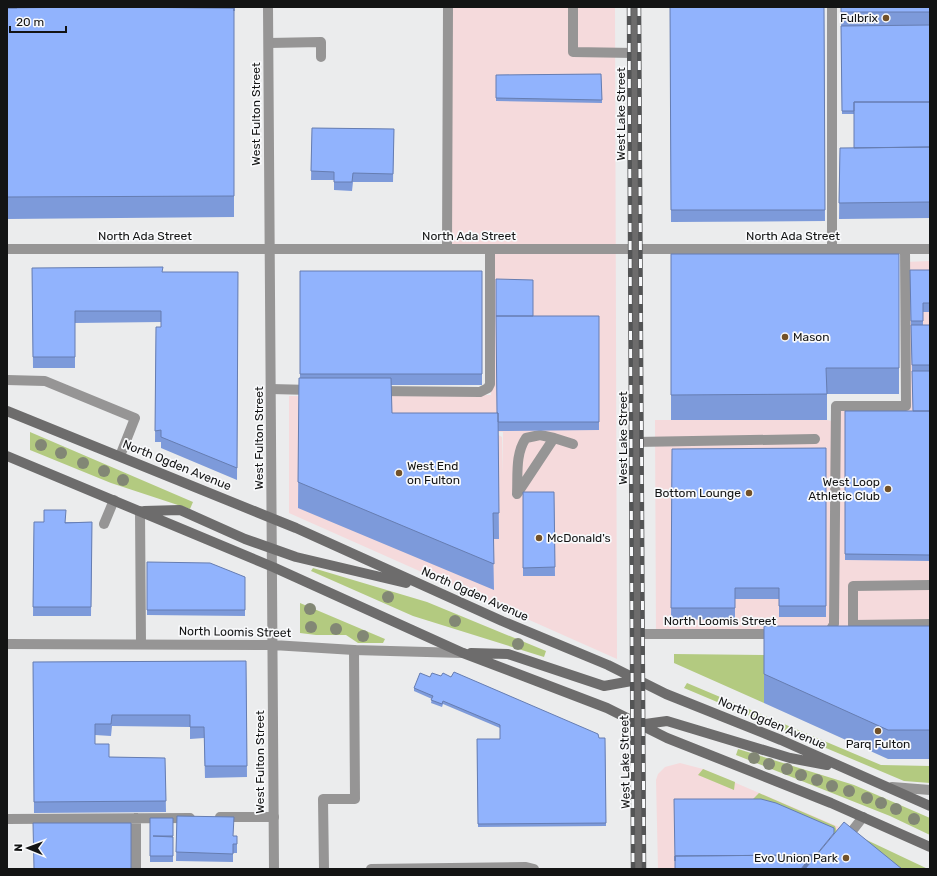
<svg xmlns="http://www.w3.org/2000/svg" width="937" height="876" font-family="Rubik,sans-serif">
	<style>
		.commercial { fill: #f5dadc; fill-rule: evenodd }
		.green { fill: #b3ca80 }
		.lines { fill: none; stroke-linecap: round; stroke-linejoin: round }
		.lane { stroke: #969595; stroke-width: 10 }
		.street { stroke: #969595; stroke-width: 10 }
		.secondary { stroke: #6d6c6c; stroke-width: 10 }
		.rail-casing { stroke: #535455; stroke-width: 4.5 }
		.rail { stroke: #f8f9fb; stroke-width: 3; stroke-dasharray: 9; stroke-linecap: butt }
		.tree { fill: #828775 }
		.wall { fill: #7d9ada }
		.shaded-wall { fill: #667db1 }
		.building { fill: #91b3fd; stroke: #667db1 }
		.poi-dot { fill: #725128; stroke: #f8f9fb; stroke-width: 1.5 }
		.labels { text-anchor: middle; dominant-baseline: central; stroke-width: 3.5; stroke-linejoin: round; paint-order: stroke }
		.poi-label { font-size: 12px; fill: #131414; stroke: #f8f9fb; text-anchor: end }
		.street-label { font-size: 12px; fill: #131414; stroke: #f8f9fb }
	</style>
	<rect width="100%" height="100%" fill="#ebeced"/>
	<path class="commercial" d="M448,7H615L617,659L289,513V396L491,395L490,249H447ZM493,432H503V475L502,437Z
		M930,261V633L656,635L655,420H827L836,422V406H906L905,262Z
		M680,763L703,769L851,832L821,869H658L656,780L658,774L665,767Z"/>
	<path class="green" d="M30,432L193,502L190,509L111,483L30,450Z
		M313,568L427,602L546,651L544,657L413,616L311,571Z
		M300,603L385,639L383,643H358L346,635H316L300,633Z
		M674,654L764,655V703L674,663Z
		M687,683L881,765L930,766V783L904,781L684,688Z
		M738,749L854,785L930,818V835L890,816L736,755Z
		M703,769L735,782L734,790L698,775Z
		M759,793L835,826L838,835L753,799Z
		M854,834L928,869H885Z"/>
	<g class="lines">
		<path class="lane" d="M573,7V52L634,53
			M832,7V250
			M269,43L321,42V57
			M447,249L448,7
			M7,380L45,381L135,418L120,456
			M271,389L311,390
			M377,391L480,392L488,388L490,384V249
			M636,442L815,439
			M517,494C518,475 515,454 526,438L540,435L554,438
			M517,494L554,438L573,444
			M140,511L141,644
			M104,524L114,500
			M930,585L853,586V625L930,624
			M828,634L834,624L836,406H906L905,249
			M220,817H274
			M136,818V869
			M7,819L190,818
			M845,840L863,817
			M324,869L323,799H355L354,650
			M371,869L526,867L534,869"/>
		<path class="street" d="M268,7L274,869
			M7,249H930
			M636,634H778
			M7,644L273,645L354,650L463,653
			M892,787L930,790"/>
		<path class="secondary" d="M634,7V249L639,869
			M7,411L296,528L502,621L608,665L666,694L781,740L930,806
			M7,456L273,567L463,653L607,708L667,738L831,803L930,847
			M144,511L180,510L245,539L296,557L406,583
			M471,653L508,654L604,686L637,680
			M638,725L667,721L790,758L827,765"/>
		<defs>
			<path id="rail" d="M629,7L633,869
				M639,7L644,869"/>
		</defs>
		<use href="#rail" class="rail-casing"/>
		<use href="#rail" class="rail"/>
	</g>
	<g class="tree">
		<circle cx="41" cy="445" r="6"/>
		<circle cx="61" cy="453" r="6"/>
		<circle cx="83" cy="463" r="6"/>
		<circle cx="104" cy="471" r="6"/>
		<circle cx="123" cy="480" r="6"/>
		<circle cx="388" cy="597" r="6"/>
		<circle cx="310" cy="609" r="6"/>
		<circle cx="455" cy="621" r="6"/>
		<circle cx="311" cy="627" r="6"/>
		<circle cx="336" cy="629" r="6"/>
		<circle cx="363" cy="636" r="6"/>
		<circle cx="518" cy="644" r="6"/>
		<circle cx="754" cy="758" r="6"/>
		<circle cx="769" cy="764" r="6"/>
		<circle cx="787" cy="769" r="6"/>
		<circle cx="801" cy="775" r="6"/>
		<circle cx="817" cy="780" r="6"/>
		<circle cx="832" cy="786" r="6"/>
		<circle cx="849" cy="791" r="6"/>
		<circle cx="867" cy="798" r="6"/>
		<circle cx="881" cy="803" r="6"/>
		<circle cx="896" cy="809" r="6"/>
		<circle cx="914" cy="819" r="6"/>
	</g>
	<path class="wall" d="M7,7L17,8L234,7V217L7,219Z
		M670,7H824L825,221L671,222Z
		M841,7H930V218L839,219L840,148H854V114H842Z
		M601,74L602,103L496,101V75Z
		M312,128L394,129L393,182H353L352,191L334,190V180H311Z
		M671,254H899V394H827V420H671Z
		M32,268L163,272H238L237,480L161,448V442H155L156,327H161V322L75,323V368H33Z
		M910,270H930V312H923V325H930V561L845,560V411H913L911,330Z
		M300,271H482V385H391L392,413H497L533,316H599V430L498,431L499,539H493L494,590L298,508L299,378H300Z
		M826,448V617H779V599H735V619L671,620L672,449Z
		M523,492H554L555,576H523Z
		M34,522H92L91,616H33Z
		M147,562L245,577V616L147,615Z
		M764,626H930V759H888L764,703Z
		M246,661L247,777L205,778L204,738L190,739V727L112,726L111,736L95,735V744L109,757L165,758L166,812L34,813L33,662Z
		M430,677L599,738H605L606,826L478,827L477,739H500V728L443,704L442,707L431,703L432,699L414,691V688Z
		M177,816L233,836H237V853H233V862L176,861Z
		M150,818H173V862H150Z"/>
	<path class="shaded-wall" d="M812,855L814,869H801Z"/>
	<path class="building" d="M7,7H17V8H7Z
		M83,7L234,8V196L7,197V8Z
		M112,7H234V11V8Z
		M670,7H824L825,210H671Z
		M841,7H930V12H841Z
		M930,25V102H854V111H842L841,26Z
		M601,74L602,100L496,98V75Z
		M854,102H930V147L854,148Z
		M312,128L394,129L393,174L353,173L352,182H334V172L311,171Z
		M930,147V202L839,203L840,148Z
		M671,254H899V368H826L827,394L671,395Z
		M163,267L162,272H238L237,468L161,437V430L155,431L156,327H161V311H75V357H33L32,268Z
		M910,270H930V303H923V321H911Z
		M300,271H482V374H300Z
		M496,279L533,280V316H496Z
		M496,316H599V422H498V413H497Z
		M911,325H930V365H912Z
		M912,371H930V411H913Z
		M299,378H391L392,413H498L499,513H493L494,564L298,482Z
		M845,411H930V555L845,554Z
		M826,448V606H779V588H735V608H671L672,449Z
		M523,492H554L555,567L523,568Z
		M44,510H66L65,523L92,522L91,607H33L34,522H44Z
		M147,562L210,563L245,577V610H147Z
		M764,626H930V730H888L764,674Z
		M246,661L247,766H205L204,727H190V715H112L111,724H95V744H109V757L165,758L166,801L34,802L33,662Z
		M454,672L598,734L599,738H605L606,823L478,824L477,739H500V725L443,701L442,704L431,700L433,696L414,688L420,673L430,677L432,673L441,676L443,673L451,677Z
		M674,799H761L776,803L834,828V833L812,860V855L675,856V861Z
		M177,816L234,817L233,836H237V844H233V854L176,852Z
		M150,818H173V836H153L173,837V856H150Z
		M844,822L902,869H805Z
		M33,823H131V869H34Z
		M812,855L801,869H675V856Z"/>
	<g class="poi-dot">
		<circle cx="886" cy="18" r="4"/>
		<circle cx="785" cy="337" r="4"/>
		<circle cx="399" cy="473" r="4"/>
		<circle cx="888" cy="489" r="4"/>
		<circle cx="749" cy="493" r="4"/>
		<circle cx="539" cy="538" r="4"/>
		<circle cx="878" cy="731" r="4"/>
		<circle cx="846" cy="858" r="4"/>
	</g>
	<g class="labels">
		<g class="poi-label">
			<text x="878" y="18">Fulbrix</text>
			<text x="793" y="337" text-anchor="start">Mason</text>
			<text x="407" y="466" text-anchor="start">West End<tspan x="407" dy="14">on Fulton</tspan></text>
			<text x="880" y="482">West Loop<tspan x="880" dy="14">Athletic Club</tspan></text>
			<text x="741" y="493">Bottom Lounge</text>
			<text x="547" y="538" text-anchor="start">McDonald's</text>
			<text x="878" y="744" text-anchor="middle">Parq Fulton</text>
			<text x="838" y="858">Evo Union Park</text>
		</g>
		<g class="street-label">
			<text transform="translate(256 114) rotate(-90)">West Fulton Street</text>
			<text transform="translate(621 114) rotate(-90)">West Lake Street</text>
			<text x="145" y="236">North Ada Street</text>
			<text x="469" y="236">North Ada Street</text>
			<text x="793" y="236">North Ada Street</text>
			<text transform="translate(259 438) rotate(-90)">West Fulton Street</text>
			<text transform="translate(623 438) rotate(-90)">West Lake Street</text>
			<text transform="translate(177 465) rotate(22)">North Ogden Avenue</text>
			<text transform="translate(475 594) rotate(24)">North Ogden Avenue</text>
			<text x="720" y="621">North Loomis Street</text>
			<text transform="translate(235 632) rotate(1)">North Loomis Street</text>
			<text transform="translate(772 723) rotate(23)">North Ogden Avenue</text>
			<text transform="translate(260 762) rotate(-90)">West Fulton Street</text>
			<text transform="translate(625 762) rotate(-91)">West Lake Street</text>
		</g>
	</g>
	<rect width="937" height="876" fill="none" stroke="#131414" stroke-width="16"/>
	<g transform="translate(28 848) rotate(271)" stroke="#f8f9fb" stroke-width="3" paint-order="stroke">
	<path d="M0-3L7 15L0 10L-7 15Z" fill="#131414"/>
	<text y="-6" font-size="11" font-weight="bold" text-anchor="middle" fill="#131414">N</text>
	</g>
	<path d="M10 26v6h56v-6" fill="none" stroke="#131414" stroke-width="2"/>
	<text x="16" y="26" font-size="12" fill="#131414" stroke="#f8f9fb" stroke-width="3" paint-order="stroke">20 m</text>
</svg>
